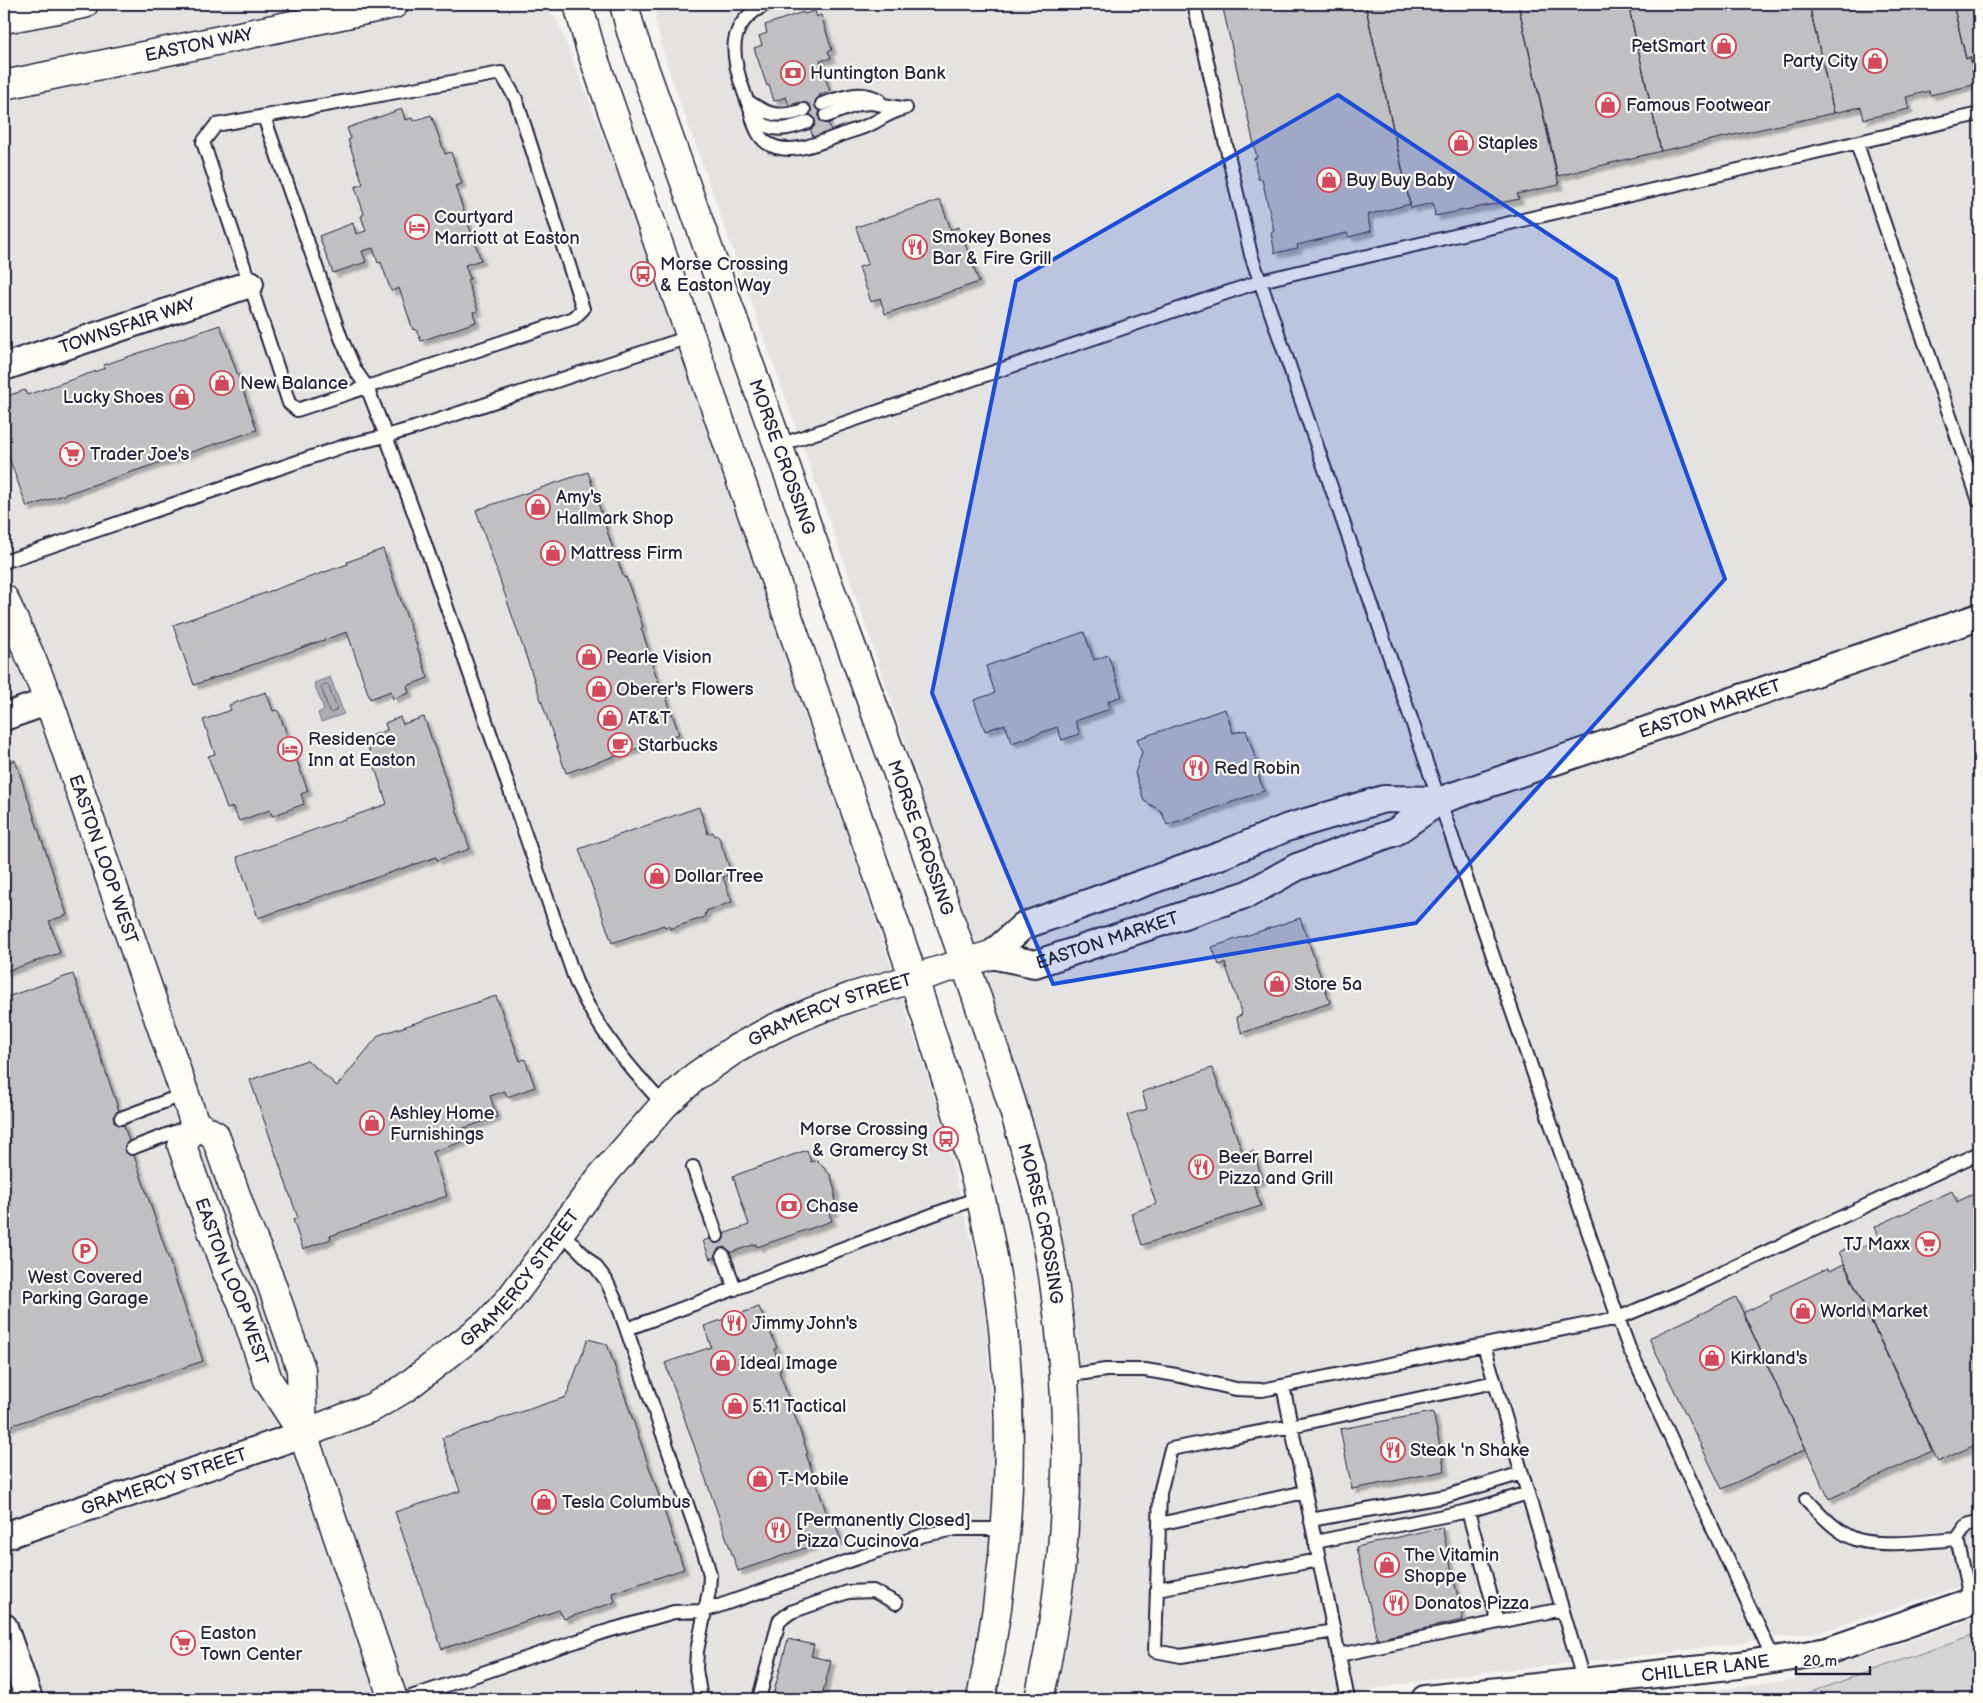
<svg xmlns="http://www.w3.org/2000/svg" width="1983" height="1703" font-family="'Balsamiq Sans',sans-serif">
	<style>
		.built { fill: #e4e3e2 }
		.green { fill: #d5d4d5; stroke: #7c7b88 }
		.water { fill: #acacb2; stroke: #757582 }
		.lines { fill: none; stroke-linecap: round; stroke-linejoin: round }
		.shore { stroke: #59596b; stroke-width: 1 }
		.building { fill: #c0bfc2; stroke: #22223b; filter: url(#shadow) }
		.lane-casing { stroke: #22223b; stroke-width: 16 }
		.street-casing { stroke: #22223b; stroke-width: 30 }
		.secondary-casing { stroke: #22223b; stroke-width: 31 }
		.lane { stroke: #fdfcf7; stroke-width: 12 }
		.street { stroke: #fdfcf7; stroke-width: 26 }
		.secondary { stroke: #fdfcf7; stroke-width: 28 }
		.marked { fill: #1d4ed8; fill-opacity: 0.2; stroke: #1d4ed8; stroke-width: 4; stroke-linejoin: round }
		.labels { text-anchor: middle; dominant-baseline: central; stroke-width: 4.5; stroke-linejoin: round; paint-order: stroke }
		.street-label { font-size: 18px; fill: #22223b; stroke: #fdfcf7 }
		.poi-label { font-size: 18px; fill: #22223b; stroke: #fdfcf7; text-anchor: start }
	</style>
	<defs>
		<filter id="shadow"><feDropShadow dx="4.5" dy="4.5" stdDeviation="1" flood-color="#0004"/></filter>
	</defs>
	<rect width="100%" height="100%" fill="#f4f3ef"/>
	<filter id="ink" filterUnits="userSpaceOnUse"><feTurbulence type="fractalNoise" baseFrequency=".02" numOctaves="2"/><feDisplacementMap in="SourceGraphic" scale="10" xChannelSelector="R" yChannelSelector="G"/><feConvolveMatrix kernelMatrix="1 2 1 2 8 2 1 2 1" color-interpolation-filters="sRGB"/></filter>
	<g filter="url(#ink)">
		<path class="built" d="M4,4H543L557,20L675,318L941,1117L984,1293L995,1467L989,1570L969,1699H4Z
			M657,4H1979V1581L1823,1631L1650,1655L1457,1675L1378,1688L1332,1699H1055L1068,1640L1077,1538L1083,1433L1078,1339L1071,1290L1048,1178L1006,1041L849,576L667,65L655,19Z
			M1979,1617V1633L1805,1694L1777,1699H1647L1791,1680Z"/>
		<path class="green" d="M1979,1633V1699H1777L1805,1694Z"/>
		<path class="water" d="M330,677L344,714L321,722L318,713L324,710L314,683Z"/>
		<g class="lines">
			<path class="shore" d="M326,684L328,685L337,709L332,713L329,711L321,687Z"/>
		</g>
		<path class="building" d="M1222,4H1365L1410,204L1367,215L1371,231L1349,237L1347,233L1297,245L1298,248L1275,253L1271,233L1274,231L1262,179H1258L1254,158H1257Z
			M1365,4H1389L1391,6L1401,4H1518L1559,185L1517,194L1519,199L1435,216L1433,203L1411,208Z
			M1518,4H1628L1661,151L1558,176Z
			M1628,4H1809L1834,113L1661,151Z
			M1809,4H1953L1966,59L1970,57L1977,84L1930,95L1929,91L1906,97L1909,109L1864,119L1861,107L1834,113Z
			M1953,4H1979V88H1977L1970,57L1966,59Z
			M815,11L817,17L821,15L832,50L828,51L831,58L820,61L830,92L819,95L831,131L813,137L801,102L789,105L786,97L774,101L769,85L767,86L754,48L762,45L759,36L767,33L765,25L803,12L804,14Z
			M402,109L405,120L412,118L413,121L431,115L445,154L451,152L462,184L455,186L481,260L465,265L470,279L467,280L478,311L473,312L476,322L421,341L416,329L413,330L399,288L391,291L381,262L378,263L373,248L362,251L366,262L333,273L319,236L353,223L356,234L366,231L361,216L364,214L355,187L363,184L348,140L351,139L347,128Z
			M940,200L951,230L959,227L979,282L885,314L880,298L871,302L859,267L868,264L856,227Z
			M220,325L257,430L27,507L4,444V397L25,390L27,395L105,368L104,365Z
			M588,472L612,546L624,578L626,577L643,627L641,628L652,660L651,661L661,689L663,688L679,734L566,773L476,510Z
			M383,549L428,678L407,686L409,693L393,699L391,691L370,699L347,632L194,685L173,625L348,564L347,562Z
			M1084,632L1094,660L1108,655L1122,696L1108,701L1110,709L1075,721L1080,734L1062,740L1057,727L1012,743L1005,724L985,731L974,700L995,693L986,666Z
			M266,692L273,711L278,710L308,791L301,794L304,804L272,816L270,810L239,821L233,807L227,809L208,756L215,754L203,720L231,710L229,705Z
			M1225,709L1233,733L1246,730L1257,763L1254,764L1264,791L1167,825L1161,811L1144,801L1135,773L1142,753L1137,739Z
			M400,717L403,724L424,717L470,849L437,860L436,857L258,918L237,857L387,804L365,738L387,730L385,723Z
			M15,760L67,915L49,921L60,953L4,972V764Z
			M699,807L708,834L713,832L715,836L718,835L730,869L726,870L728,875L723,877L732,902L706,911L707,913L704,914L705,917L670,929L669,926L665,927L664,925L612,943L579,849Z
			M1300,918L1330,1003L1242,1033L1236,1017L1242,1015L1225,963L1219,965L1212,947Z
			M73,974L203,1361L4,1428V998Z
			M496,996L520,1061L525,1059L535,1087L507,1097L505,1091L490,1096L497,1117L461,1129L465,1141L432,1152L447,1196L330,1236L331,1239L303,1249L293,1220L298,1218L250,1080L307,1060L337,1086L379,1035Z
			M1212,1068L1243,1154L1253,1151L1263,1180L1253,1183L1261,1206L1142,1245L1131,1213L1156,1204L1127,1115L1147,1109L1142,1092Z
			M807,1150L811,1162L817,1160L831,1176L835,1192L834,1211L829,1213L832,1221L757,1247L756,1244L710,1259L703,1241L749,1225L733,1176Z
			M1952,1191L1957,1202L1979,1191V1443L1938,1462L1839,1252L1851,1246L1854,1251L1879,1239L1874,1227Z
			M1844,1264L1932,1451L1829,1499L1743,1313L1772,1299L1770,1295L1828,1268L1829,1271Z
			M1736,1297L1806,1449L1722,1489L1649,1338Z
			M759,1307L777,1348L774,1349L781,1370L779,1371L808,1454H806L830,1523L834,1521L841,1540L822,1546L820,1543L738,1571L665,1363L711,1347L704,1326Z
			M588,1339L607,1344L684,1569L612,1593L615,1602L564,1619L559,1610L442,1649L395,1512L460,1491L442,1438L566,1397Z
			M1433,1412L1445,1471L1352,1489L1340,1429Z
			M1442,1527L1463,1620L1377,1639L1356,1547Z
			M788,1639L814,1645L811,1656L831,1661L821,1699H772Z"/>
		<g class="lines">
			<defs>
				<path id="lane" d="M767,4C725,23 731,56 744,92C748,104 753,120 767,126C780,132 794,127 808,122
					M1194,4L1251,255L1618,1318L1629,1348L1774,1660
					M749,102C770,116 780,118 804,110
					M822,104C842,98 859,89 879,100
					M751,113C754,124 757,136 767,143C790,158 823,141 846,133C855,130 866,127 875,122C885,116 894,111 906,108
					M826,116L859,104L871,103L901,108
					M264,117L341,338L355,370L367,387L574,318L583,309L516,99L501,73L216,125L203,142L289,403L297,410L367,387L386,436L414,428L692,336
					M1857,144L1979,501
					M777,446L1261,281L1286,275L1979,114
					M4,562L344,446L386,436L423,538L576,982C600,1033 627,1065 664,1105
					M121,1118L185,1094
					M132,1148L190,1126
					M693,1167L717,1236
					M560,1231L596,1267L606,1280L619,1308L705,1556L710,1575L709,1591L697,1651L696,1669L701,1699
					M723,1255L735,1289
					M627,1329L980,1197
					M1484,1346L1584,1682
					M1064,1376L1106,1370H1145L1176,1375L1236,1389L1262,1390L1618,1318L1685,1290L1979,1153
					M1283,1386L1348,1699
					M1806,1499C1820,1513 1834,1530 1853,1538C1873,1548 1933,1541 1957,1539
					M1468,1511L1498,1622
					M1310,1520L1447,1496L1522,1473
					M1159,1524L1305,1492
					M1315,1542L1468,1511L1528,1493
					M1157,1589L1319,1560
					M1971,1602L1957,1539L1967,1525L1979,1521
					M1334,1631L1181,1656L1155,1651L1160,1493L1171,1449L1291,1426L1495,1382
					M1339,1655L1562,1609
					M405,1699L604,1632L674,1612L704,1611L924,1535L956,1529H1006
					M759,1699L779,1621L791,1612L848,1592L873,1591L896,1603"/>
				<g id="street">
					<path id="s1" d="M4,367L250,284"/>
					<path d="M4,717L49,701"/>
					<path id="s2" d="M991,955L1035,964L1248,894L1297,867L1395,832L1441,800L1979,617"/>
					<path d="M991,955L1023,926L1222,855L1286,828L1384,799L1441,800"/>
					<path id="s3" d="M4,1536L303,1434"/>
					<path d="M4,1627L29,1699"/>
					<path id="s4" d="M1425,1699L1739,1665L1793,1657L1827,1651L1979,1599"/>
				</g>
				<g id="secondary">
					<path d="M578,4L590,47L914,979C940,1061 969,1142 987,1226C1020,1384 1014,1542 981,1699"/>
					<path id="s5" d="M624,4L631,31C702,229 770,427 843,624C889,748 934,871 976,995C1008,1089 1040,1183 1054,1282C1074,1421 1070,1562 1039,1699"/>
					<path d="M4,19L84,4"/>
					<path id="s6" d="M4,85L394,4"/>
					<path id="s7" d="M4,599L28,651L49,701L195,1124L215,1135L245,1221L270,1280L301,1369L303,1434"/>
					<path id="s8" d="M195,1124L182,1146L226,1270L241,1300L268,1380L303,1434L393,1699"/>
					<path id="s9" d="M303,1434L373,1407L405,1388L488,1323L510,1299L601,1177L664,1105L696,1076L734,1050L773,1029L814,1011L851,997L991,955"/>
				</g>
			</defs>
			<use href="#lane" class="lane-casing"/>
			<use href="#street" class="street-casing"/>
			<use href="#secondary" class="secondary-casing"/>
			<use href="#lane" class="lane"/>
			<use href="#street" class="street"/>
			<use href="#secondary" class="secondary"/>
		</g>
	</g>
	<path class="marked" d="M1338,95L1616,279L1725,579L1416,923L1053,984L932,693L1016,281Z"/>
	<defs>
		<symbol id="shop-ring" viewBox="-11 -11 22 22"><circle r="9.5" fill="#fdfcf7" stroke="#d1495b" stroke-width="1.5"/><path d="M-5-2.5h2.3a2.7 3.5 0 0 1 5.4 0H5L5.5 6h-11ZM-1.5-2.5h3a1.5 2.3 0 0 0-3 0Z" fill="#d1495b"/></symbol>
		<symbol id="bank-ring" viewBox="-11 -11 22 22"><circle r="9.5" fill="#fdfcf7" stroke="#d1495b" stroke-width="1.5"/><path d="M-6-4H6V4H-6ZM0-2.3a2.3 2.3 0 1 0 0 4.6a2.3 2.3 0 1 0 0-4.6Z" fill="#d1495b"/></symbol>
		<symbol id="hotel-ring" viewBox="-11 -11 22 22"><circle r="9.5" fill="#fdfcf7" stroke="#d1495b" stroke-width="1.5"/><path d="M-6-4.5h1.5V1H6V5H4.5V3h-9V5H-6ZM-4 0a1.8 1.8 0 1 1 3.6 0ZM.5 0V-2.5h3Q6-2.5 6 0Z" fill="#d1495b"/></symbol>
		<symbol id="restaurant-ring" viewBox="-11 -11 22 22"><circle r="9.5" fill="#fdfcf7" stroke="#d1495b" stroke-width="1.5"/><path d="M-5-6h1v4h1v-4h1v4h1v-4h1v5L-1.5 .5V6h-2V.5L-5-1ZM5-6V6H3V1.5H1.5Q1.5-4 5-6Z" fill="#d1495b"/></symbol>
		<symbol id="bus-ring" viewBox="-11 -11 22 22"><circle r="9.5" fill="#fdfcf7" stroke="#d1495b" stroke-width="1.5"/><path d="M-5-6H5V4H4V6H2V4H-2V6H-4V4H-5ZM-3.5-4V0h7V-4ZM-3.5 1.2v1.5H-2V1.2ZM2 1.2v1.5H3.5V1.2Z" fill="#d1495b"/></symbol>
		<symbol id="supermarket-ring" viewBox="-11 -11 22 22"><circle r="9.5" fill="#fdfcf7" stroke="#d1495b" stroke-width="1.5"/><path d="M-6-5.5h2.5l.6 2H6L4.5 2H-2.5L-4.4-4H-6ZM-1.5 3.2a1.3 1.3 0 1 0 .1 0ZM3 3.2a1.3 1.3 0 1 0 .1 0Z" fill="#d1495b"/></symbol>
		<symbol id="cafe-ring" viewBox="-11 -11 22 22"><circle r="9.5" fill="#fdfcf7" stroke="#d1495b" stroke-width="1.5"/><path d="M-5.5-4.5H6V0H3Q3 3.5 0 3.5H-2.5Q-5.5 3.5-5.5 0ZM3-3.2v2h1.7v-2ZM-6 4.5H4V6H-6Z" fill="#d1495b"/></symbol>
		<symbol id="parking-ring" viewBox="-11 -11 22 22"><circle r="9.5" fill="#fdfcf7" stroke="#d1495b" stroke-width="1.5"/><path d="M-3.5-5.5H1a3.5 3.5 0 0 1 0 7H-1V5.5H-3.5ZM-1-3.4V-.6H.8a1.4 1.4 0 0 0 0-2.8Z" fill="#d1495b"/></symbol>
	</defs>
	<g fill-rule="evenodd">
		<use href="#shop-ring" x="1710" y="32" width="28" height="28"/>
		<use href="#shop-ring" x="1861" y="47" width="28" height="28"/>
		<use href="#bank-ring" x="779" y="59" width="28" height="28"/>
		<use href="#shop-ring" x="1594" y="91" width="28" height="28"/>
		<use href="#shop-ring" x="1447" y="129" width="28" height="28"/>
		<use href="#shop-ring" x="1315" y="166" width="28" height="28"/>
		<use href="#hotel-ring" x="403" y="213" width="28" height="28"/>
		<use href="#restaurant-ring" x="901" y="233" width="28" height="28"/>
		<use href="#bus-ring" x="629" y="260" width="28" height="28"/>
		<use href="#shop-ring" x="208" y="369" width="28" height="28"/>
		<use href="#shop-ring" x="168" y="383" width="28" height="28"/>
		<use href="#supermarket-ring" x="58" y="440" width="28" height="28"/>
		<use href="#shop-ring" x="524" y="493" width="28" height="28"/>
		<use href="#shop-ring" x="539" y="539" width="28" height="28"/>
		<use href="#shop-ring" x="575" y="643" width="28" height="28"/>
		<use href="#shop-ring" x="585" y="675" width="28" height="28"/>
		<use href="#shop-ring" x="596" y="704" width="28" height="28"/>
		<use href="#cafe-ring" x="606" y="731" width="28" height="28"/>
		<use href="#hotel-ring" x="276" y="735" width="28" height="28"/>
		<use href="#restaurant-ring" x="1182" y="754" width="28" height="28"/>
		<use href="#shop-ring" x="643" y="862" width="28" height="28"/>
		<use href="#shop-ring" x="1263" y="970" width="28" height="28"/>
		<use href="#shop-ring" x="358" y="1109" width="28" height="28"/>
		<use href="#bus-ring" x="932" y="1125" width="28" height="28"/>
		<use href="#restaurant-ring" x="1187" y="1153" width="28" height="28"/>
		<use href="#bank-ring" x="775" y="1192" width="28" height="28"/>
		<use href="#supermarket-ring" x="1914" y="1230" width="28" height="28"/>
		<use href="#parking-ring" x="71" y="1237" width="28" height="28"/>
		<use href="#shop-ring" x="1789" y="1297" width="28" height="28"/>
		<use href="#restaurant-ring" x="720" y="1309" width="28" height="28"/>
		<use href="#shop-ring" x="1698" y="1344" width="28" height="28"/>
		<use href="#shop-ring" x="709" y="1349" width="28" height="28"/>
		<use href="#shop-ring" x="721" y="1392" width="28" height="28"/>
		<use href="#restaurant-ring" x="1379" y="1436" width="28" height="28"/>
		<use href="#shop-ring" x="746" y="1465" width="28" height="28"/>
		<use href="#shop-ring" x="530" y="1488" width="28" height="28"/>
		<use href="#restaurant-ring" x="764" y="1516" width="28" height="28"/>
		<use href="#shop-ring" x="1373" y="1551" width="28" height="28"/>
		<use href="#restaurant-ring" x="1382" y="1589" width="28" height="28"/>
		<use href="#supermarket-ring" x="169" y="1629" width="28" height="28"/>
	</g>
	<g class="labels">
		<g class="street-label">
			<text stroke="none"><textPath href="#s6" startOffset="199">EASTON WAY</textPath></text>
			<text stroke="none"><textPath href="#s1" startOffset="130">TOWNSFAIR WAY</textPath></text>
			<text stroke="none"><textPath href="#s5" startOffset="480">MORSE CROSSING</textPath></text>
			<text stroke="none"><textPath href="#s2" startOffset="769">EASTON MARKET</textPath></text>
			<text stroke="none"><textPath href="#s5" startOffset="885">MORSE CROSSING</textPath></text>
			<text stroke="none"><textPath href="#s7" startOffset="279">EASTON LOOP WEST</textPath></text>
			<text stroke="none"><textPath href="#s2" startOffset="121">EASTON MARKET</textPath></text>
			<text stroke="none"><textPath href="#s9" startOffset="692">GRAMERCY STREET</textPath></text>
			<text stroke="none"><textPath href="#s5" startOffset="1290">MORSE CROSSING</textPath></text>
			<text stroke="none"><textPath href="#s9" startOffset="272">GRAMERCY STREET</textPath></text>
			<text stroke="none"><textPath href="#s8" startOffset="170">EASTON LOOP WEST</textPath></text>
			<text stroke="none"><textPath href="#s3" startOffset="169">GRAMERCY STREET</textPath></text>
			<text stroke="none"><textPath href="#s4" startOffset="282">CHILLER LANE</textPath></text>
		</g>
		<g class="poi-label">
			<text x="1706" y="46" text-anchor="end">PetSmart</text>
			<text x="1858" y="61" text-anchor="end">Party City</text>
			<text x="810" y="73">Huntington Bank</text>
			<text x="1626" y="105">Famous Footwear</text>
			<text x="1478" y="143">Staples</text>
			<text x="1346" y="180">Buy Buy Baby</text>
			<text x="434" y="217">Courtyard<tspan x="434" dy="21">Marriott at Easton</tspan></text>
			<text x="932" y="237">Smokey Bones<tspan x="932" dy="21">Bar &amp; Fire Grill</tspan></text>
			<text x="660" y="264">Morse Crossing<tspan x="660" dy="21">&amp; Easton Way</tspan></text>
			<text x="240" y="383">New Balance</text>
			<text x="164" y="397" text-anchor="end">Lucky Shoes</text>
			<text x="90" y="454">Trader Joe's</text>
			<text x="556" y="497">Amy's<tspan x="556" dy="21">Hallmark Shop</tspan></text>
			<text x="570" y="553">Mattress Firm</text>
			<text x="606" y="657">Pearle Vision</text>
			<text x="616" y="689">Oberer's Flowers</text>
			<text x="628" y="718">AT&amp;T</text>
			<text x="308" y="739">Residence<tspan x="308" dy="21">Inn at Easton</tspan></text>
			<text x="638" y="745">Starbucks</text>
			<text x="1214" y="768">Red Robin</text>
			<text x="674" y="876">Dollar Tree</text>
			<text x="1294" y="984">Store 5a</text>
			<text x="390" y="1113">Ashley Home<tspan x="390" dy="21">Furnishings</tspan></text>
			<text x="928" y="1129" text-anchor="end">Morse Crossing<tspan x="928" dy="21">&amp; Gramercy St</tspan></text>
			<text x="1218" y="1157">Beer Barrel<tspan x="1218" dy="21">Pizza and Grill</tspan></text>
			<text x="806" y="1206">Chase</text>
			<text x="1910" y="1244" text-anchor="end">TJ Maxx</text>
			<text x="85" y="1277" text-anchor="middle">West Covered<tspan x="85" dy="21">Parking Garage</tspan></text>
			<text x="1820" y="1311">World Market</text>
			<text x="752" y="1323">Jimmy John's</text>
			<text x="1730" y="1358">Kirkland's</text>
			<text x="740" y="1363">Ideal Image</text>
			<text x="752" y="1406">5.11 Tactical</text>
			<text x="1410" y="1450">Steak 'n Shake</text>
			<text x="778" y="1479">T-Mobile</text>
			<text x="562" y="1502">Tesla Columbus</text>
			<text x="796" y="1520">[Permanently Closed]<tspan x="796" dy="21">Pizza Cucinova</tspan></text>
			<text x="1404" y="1555">The Vitamin<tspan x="1404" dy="21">Shoppe</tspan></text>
			<text x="1414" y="1603">Donatos Pizza</text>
			<text x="200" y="1633">Easton<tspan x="200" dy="21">Town Center</tspan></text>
		</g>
	</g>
	<rect width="1983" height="1703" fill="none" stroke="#fdfcf7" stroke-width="20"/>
	<rect x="10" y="10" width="1963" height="1683" fill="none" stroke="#22223b" stroke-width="2" filter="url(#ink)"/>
	<path d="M1796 1666v8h74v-8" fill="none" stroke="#22223b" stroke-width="2.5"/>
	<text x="1803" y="1666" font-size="15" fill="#22223b" stroke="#fdfcf7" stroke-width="4" paint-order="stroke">20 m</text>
</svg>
